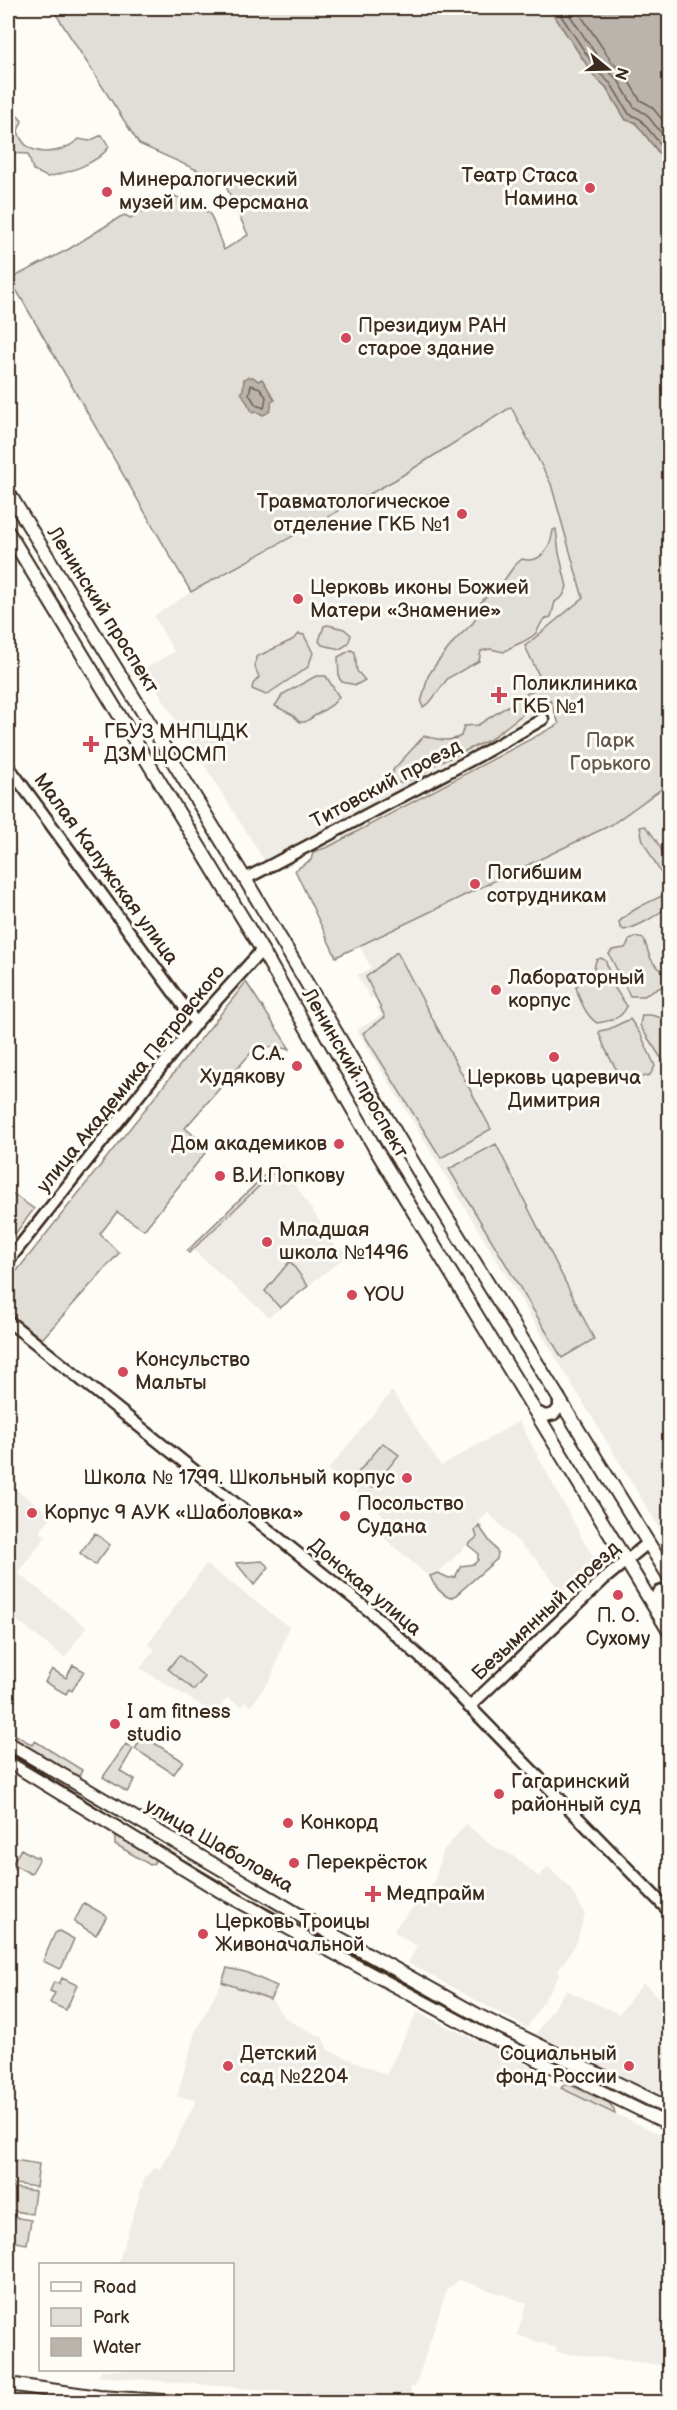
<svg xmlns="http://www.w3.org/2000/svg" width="677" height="2410" font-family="'Balsamiq Sans',sans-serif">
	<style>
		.built { fill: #efece7 }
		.green { fill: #e1ded7; stroke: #8e847a; stroke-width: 1.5 }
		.water { fill: #bbb4ad; stroke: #887d74; stroke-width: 1.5 }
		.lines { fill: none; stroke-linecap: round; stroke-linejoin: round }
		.shore { stroke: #6e6157; stroke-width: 1.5 }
		.minor-casing { stroke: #3b2a1e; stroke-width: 15 }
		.major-casing { stroke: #3b2a1e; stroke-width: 16 }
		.minor { stroke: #fdfcf7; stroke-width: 10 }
		.major { stroke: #fdfcf7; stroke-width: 12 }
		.tram { stroke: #3b2a1e; stroke-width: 1.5 }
		.poi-dot { fill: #d1495b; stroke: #fdfcf7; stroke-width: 2 }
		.labels { text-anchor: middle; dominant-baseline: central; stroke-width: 6; stroke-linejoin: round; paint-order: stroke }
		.poi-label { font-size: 20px; fill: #3b2a1e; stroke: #fdfcf7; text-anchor: start }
		.street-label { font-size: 20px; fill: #3b2a1e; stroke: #fdfcf7 }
		.park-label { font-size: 20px; fill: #64574c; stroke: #fdfcf7 }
	</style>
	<rect width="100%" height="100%" fill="#fdfcf7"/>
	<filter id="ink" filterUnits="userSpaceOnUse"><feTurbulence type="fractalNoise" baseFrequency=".0167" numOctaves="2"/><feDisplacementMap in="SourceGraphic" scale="12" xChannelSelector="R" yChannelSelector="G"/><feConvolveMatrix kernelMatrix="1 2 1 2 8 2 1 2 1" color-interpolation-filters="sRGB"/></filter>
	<g filter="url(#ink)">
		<path class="built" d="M512,407L551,485L583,598L525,646L553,705L327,829L264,860L144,669L174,652L154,616L191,592L395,480Z
			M668,784L670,788L669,1544L357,1030L381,1015L376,1007L378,1003L375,998H370L357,975L371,968L360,946L611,826Z
			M282,1164L336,1247L351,1252L269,1317L193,1250Z
			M392,1391L441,1466L519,1421L582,1538L601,1569L580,1589L574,1583L562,1593L535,1558L488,1513L479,1521L484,1528L432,1579L379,1534L389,1522L378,1510L328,1470Z
			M8,1483L52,1516L40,1531L46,1536L18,1573L86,1627L65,1658L8,1614Z
			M206,1564L289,1627L271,1678L251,1706L245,1702L242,1706L227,1698L215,1714L140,1668L155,1649L148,1644Z
			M466,1824L492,1846L512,1855L539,1877L548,1867L569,1887L585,1913L577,1942L558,1971L560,1974L527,2028L408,1963L417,1946L395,1933V1928L434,1883L443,1851Z
			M222,1982L272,2000L283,2016L291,2022L322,2037L328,2050L386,2075L417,2012L533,2068V2076L655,2132L669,2136V2366L556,2352L557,2348L517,2335L527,2303L459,2280L447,2289L415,2387H411L410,2402L98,2376L101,2372V2370H232V2264H118L145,2177L155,2167L161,2169L197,2100L177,2097L195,2032Z
			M643,1983L669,2007V2100L536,2034L566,1990L619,2014Z"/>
		<path class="green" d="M52,8H549L595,77L606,87L626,120L635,122L669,166V788L667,785L611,825L336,957L295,870L311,860L313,852L328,847L559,724L550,700L527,711L489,740L434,765L418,777L399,783L393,780V770L424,736C437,739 449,743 461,736L464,726L478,725L536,688L541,680L525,646L583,598L551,484L511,407L395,480L191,592L10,279L69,249L120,217L125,215L130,218L173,195L210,213L224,250L248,235L224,182L139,144Z
			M16,114L22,121L18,131C26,160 61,155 79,139L89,141L102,135L109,147C97,164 67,173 47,177L33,170L28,154L8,153V118Z
			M556,529L559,553L567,587L563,596L555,602L551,617C539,619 541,628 535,634C526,643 513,644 504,652L490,649L481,651L479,661L448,678L431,701L423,707L421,703L428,676L436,664L456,639L473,623L479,611L481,602L500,582L502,583L515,565L522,559C542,564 551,547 553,530Z
			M328,625L344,629L351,635L348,644L340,649L322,645L319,641L324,626Z
			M299,634L304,635L313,653L308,667L266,695L252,689L253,684L259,677L255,667L256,657L292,640Z
			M351,650L355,652L357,671L365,680L356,685L342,682L339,678L338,657Z
			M316,676H326L339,697L332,705L305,722H299L293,715L275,706L283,694Z
			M645,826C661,843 670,865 669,888L643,841L640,827Z
			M669,890V906C655,916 641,926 624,930L620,927L619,922C631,909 652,901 668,893Z
			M635,937L644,939C646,945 648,953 651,959C657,971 666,966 665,985L644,996H630L609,954L612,950L625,948L630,939Z
			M397,952L491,1129L441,1158L363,1033L385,1017L366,977Z
			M601,958L606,961L612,984L627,1006C622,1019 610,1021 597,1023C586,1016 579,999 576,987L581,979L594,969L596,960Z
			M246,982L290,1049L257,1046L185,1128L209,1148L144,1230L117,1212L100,1234L119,1253L42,1339L8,1312V1282Z
			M642,1015H651L669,1020V1070L642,1029L640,1025Z
			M630,1019L641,1035L655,1066L650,1075C645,1076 637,1079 631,1080C618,1081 603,1045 599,1033L600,1031L609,1029Z
			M496,1144L594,1339L562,1358L449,1169Z
			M268,1172L272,1174L189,1253L187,1251Z
			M9,1191L34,1209L8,1243V1193Z
			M290,1261L308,1286L280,1308L265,1291Z
			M383,1443L399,1455L372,1488L356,1475Z
			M479,1526L498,1553L497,1559L456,1595L450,1598C441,1594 433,1585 430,1576L438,1573L449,1578L455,1577L461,1566L474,1564L478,1560V1553L468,1545L477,1537L475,1531Z
			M95,1533L110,1545L95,1565L80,1553Z
			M262,1561L269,1567L254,1585L236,1563Z
			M179,1655L205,1677L194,1690L168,1669Z
			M73,1665L84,1671L72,1691L69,1689L66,1694L45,1682L52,1669L66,1678Z
			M8,1730L32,1745L35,1741L82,1770L77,1781L8,1738Z
			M143,1736L183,1761L174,1774L135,1749Z
			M126,1744L133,1749L120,1771L135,1780L127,1792L103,1777Z
			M115,1832L158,1856L153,1864L150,1865L115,1844Z
			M21,1849L35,1857H38L39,1860L31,1874L12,1864Z
			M84,1903L107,1916L96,1935L74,1922Z
			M59,1931L74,1939L62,1967L59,1969L43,1961L55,1933Z
			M227,1968L245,1972L277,1986L270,1999L222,1982Z
			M62,1978L77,1985L66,2010L50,2003L55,1993L50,1991L54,1982L59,1984Z
			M566,2083L609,2103L614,2109L615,2114L561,2088Z
			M8,2159L39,2164L36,2187L8,2183Z
			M8,2187L35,2191L32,2214L8,2210Z
			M13,2217L31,2220L27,2244L9,2241Z"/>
		<path class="water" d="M549,8H669V166L635,122L626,120L606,87L595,77Z
			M248,377H253L258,381L262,379L275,400L271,402C272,409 271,412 263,415L255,411L253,413L241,392L243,390L244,379Z"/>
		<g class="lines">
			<path class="shore" d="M556,8L599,73L611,84L629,114L640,119L670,156
				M565,8L605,68L618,80L634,107L646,114L670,144
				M576,8L612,62L625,75L640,100L651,106L670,129
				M251,385L260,388L266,397L264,408L256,405L249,394Z"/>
			<defs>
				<path id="minor" d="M8,766L196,1023
					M245,879L480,755L543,719
					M8,1261L196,1023L262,950
					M8,1321L372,1613L432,1668L670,1912
					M535,1411L545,1416L554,1414L559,1408V1397
					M656,1611V1599L659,1592L670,1589
					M469,1707L603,1580L648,1543"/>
				<path id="major" d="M8,492L245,879L420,1174L670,1578
					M8,532L262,950L376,1150L670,1633
					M8,1743L323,1929L483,2018L670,2109
					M8,1761L220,1891L477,2030L670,2124
					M8,2384L99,2397L181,2402"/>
			</defs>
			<use href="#minor" class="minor-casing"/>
			<use href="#major" class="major-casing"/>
			<use href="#minor" class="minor"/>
			<use href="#major" class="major"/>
			<path class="tram" d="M8,1755L283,1919L480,2025L670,2118"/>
		</g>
	</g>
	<g class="poi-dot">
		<circle cx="590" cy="188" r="6"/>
		<circle cx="107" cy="192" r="6"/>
		<circle cx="346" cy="338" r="6"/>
		<circle cx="462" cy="514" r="6"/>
		<circle cx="298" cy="599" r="6"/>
		<path d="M496 686h6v6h6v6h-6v6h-6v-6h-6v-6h6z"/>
		<path d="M88 735h6v6h6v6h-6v6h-6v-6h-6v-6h6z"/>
		<circle cx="475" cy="884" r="6"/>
		<circle cx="496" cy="990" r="6"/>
		<circle cx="554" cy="1057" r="6"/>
		<circle cx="297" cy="1066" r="6"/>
		<circle cx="339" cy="1144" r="6"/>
		<circle cx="220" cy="1176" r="6"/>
		<circle cx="267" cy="1242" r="6"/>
		<circle cx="352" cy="1295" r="6"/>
		<circle cx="123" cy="1372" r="6"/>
		<circle cx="407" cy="1478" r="6"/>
		<circle cx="32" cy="1513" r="6"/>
		<circle cx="345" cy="1516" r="6"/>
		<circle cx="618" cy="1595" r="6"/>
		<circle cx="115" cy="1724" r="6"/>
		<circle cx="499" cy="1794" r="6"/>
		<circle cx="288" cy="1823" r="6"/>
		<circle cx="294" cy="1863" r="6"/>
		<path d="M370 1885h6v6h6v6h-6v6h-6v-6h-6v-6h6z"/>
		<circle cx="203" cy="1934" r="6"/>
		<circle cx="228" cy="2066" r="6"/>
		<circle cx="629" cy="2066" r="6"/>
	</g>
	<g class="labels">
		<g class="poi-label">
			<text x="578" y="176" text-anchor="end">Театр Стаса<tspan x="578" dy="23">Намина</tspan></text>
			<text x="119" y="180">Минералогический<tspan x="119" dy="23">музей им. Ферсмана</tspan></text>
			<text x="358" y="326">Президиум РАН<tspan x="358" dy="23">старое здание</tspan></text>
			<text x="450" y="502" text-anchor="end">Травматологическое<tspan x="450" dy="23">отделение ГКБ №1</tspan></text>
			<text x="310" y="588">Церковь иконы Божией<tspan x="310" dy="23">Матери «Знамение»</tspan></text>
			<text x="512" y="684">Поликлиника<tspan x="512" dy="23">ГКБ №1</tspan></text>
			<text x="104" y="732">ГБУЗ МНПЦДК<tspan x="104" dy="23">ДЗМ ЦОСМП</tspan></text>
			<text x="487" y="873">Погибшим<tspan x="487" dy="23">сотрудникам</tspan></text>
			<text x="508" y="978">Лабораторный<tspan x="508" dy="23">корпус</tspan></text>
			<text x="285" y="1054" text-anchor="end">С.А.<tspan x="285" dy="23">Худякову</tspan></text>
			<text x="554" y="1078" text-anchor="middle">Церковь царевича<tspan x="554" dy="23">Димитрия</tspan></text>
			<text x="327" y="1144" text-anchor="end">Дом академиков</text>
			<text x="232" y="1176">В.И.Попкову</text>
			<text x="279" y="1230">Младшая<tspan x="279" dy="23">школа №1496</tspan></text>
			<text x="364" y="1295">YOU</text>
			<text x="135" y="1360">Консульство<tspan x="135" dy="23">Мальты</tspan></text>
			<text x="395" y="1478" text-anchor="end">Школа № 1799. Школьный корпус</text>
			<text x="357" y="1504">Посольство<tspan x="357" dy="23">Судана</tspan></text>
			<text x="44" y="1513">Корпус 9 АУК «Шаболовка»</text>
			<text x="618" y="1616" text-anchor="middle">П. О.<tspan x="618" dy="23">Сухому</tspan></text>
			<text x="127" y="1712">I am fitness<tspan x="127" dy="23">studio</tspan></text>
			<text x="511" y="1782">Гагаринский<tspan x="511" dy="23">районный суд</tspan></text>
			<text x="300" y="1823">Конкорд</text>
			<text x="306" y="1863">Перекрёсток</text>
			<text x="386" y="1894">Медпрайм</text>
			<text x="215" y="1922">Церковь Троицы<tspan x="215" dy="23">Живоначальной</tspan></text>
			<text x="240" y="2054">Детский<tspan x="240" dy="23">сад №2204</tspan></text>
			<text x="617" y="2054" text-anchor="end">Социальный<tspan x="617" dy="23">фонд России</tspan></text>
		</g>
		<g class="street-label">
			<text transform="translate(103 610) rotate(58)">Ленинский проспект</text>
			<text transform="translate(386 784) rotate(-28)">Титовский проезд</text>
			<text transform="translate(106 869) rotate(54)">Малая Калужская улица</text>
			<text transform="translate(355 1073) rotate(60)">Ленинский проспект</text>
			<text transform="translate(131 1079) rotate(-51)">улица Академика Петровского</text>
			<text transform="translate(365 1587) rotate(40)">Донская улица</text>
			<text transform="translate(546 1611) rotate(-43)">Безымянный проезд</text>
			<text transform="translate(219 1846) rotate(30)">улица Шаболовка</text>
		</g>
		<g class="park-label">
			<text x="610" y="741">Парк<tspan x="610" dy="23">Горького</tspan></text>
		</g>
	</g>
	<rect width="677" height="2410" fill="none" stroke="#fdfcf7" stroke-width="30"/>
	<rect x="15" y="15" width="647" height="2380" fill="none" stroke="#3b2a1e" stroke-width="2" filter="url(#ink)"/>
	<rect x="39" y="2263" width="195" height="108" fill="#fdfcf7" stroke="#afa8a0" stroke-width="1.5"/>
	<rect x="51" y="2282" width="30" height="9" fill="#fdfcf7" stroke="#afa8a0" stroke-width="1.5"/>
	<text x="93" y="2293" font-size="18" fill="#3b2a1e">Road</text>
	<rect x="51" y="2308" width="30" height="18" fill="#e1ded7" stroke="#afa8a0" stroke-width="1.5"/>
	<text x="93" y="2323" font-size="18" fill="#3b2a1e">Park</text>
	<rect x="51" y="2338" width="30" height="18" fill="#bbb4ad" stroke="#afa8a0" stroke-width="1.5"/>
	<text x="93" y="2353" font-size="18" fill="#3b2a1e">Water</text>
	<g transform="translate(608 69) rotate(109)" stroke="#fdfcf7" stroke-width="4.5" paint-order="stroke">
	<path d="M0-4.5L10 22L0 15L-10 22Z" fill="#3b2a1e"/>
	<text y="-9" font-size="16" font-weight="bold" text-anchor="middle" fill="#3b2a1e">N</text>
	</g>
</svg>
